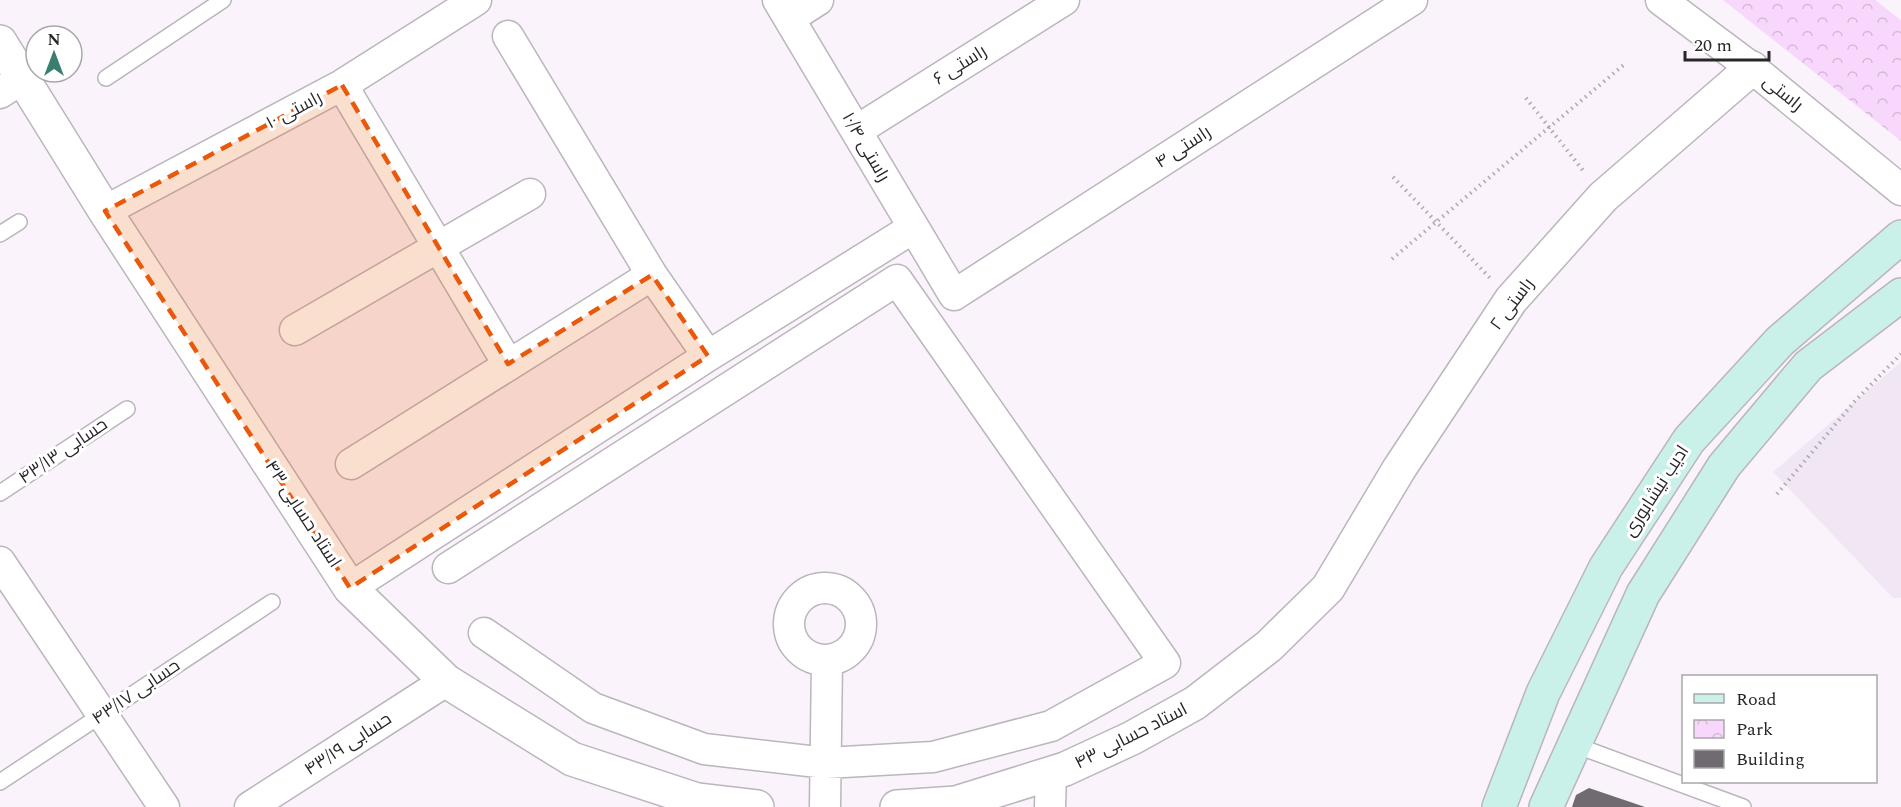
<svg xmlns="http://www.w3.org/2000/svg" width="1901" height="807" font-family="Spectral,Cairo,serif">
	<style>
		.built { fill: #f1e6f3 }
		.park { fill: url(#park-crowns) }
		.building { fill: #706a71 }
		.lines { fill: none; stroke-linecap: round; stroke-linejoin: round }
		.service-casing { stroke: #bbb5bc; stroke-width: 18 }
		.minor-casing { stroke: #bbb5bc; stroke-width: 33 }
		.tertiary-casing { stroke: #bbb5bc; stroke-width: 36 }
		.secondary-casing { stroke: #bbb5bc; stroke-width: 36 }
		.path { stroke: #aea8af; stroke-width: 4; stroke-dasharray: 1.5 4.5; stroke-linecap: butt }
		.service { stroke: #fff; stroke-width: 15 }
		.minor { stroke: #fff; stroke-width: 30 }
		.tertiary { stroke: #fff; stroke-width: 33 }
		.secondary { stroke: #c9f0e9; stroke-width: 33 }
		.marked { fill: #e8590c; fill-opacity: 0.2; stroke: #e8590c; stroke-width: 4.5; stroke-dasharray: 12 8; stroke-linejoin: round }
		.labels { text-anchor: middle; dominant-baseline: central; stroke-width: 6; stroke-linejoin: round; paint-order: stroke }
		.street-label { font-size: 18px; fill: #292629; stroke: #fff }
	</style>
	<defs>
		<pattern id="park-crowns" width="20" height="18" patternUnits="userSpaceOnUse" patternTransform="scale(1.5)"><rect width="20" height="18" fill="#f8d7fd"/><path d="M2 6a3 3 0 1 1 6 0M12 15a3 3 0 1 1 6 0" fill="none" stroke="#d5b8d9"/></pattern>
	</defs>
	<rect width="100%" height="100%" fill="#faf3fb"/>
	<path class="built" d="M1901,362V598H1893L1773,472Z"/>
	<path class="park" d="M1723,0H1875L1901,20V141Z"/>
	<path class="building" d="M1589,788L1645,807H1572L1576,795Z"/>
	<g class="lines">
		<defs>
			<path id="service" d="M106,78L223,0
				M0,234L19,222
				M0,493L127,409
				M1575,745L1743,807
				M0,782L272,602"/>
			<path id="minor" d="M778,0L954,295L1412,0
				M1661,0L1752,68L1901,190
				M790,18L818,0
				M508,36L652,275L708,356
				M342,85L508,364
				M0,93L23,78
				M856,131L1064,0
				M105,211L342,85L476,0
				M295,330L530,194
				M351,464L652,275
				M0,562L164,807
				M448,568L897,280L1165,663L1051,726L933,757L826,763L704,749L593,708L484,633
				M350,588L708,356L913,228
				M789 624a36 36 0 1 1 72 0a36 36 0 1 1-72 0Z
				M250,807L446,681
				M825,807L827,660
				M1050,807L1051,774"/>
			<path id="tertiary" d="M0,42L105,211L350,588L446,681L572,759L697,800L757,807
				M897,807L956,803L1065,769L1132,738L1195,703L1269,646L1328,588L1399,469L1511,300L1603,197L1752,68"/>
			<path id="secondary" d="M1499,807L1543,693L1606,567L1689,440L1780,341L1901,237
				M1546,807L1643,594L1724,466L1808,366L1901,295"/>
		</defs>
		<use href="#service" class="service-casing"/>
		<use href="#minor" class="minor-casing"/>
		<use href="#tertiary" class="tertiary-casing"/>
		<use href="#secondary" class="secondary-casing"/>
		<path class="path" d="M1526,98L1585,173
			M1393,177L1490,278
			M1392,259L1626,63
			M1777,494L1855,401L1901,354"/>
		<use href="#service" class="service"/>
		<use href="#minor" class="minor"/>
		<use href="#tertiary" class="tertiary"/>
		<use href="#secondary" class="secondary"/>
	</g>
	<path class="marked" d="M342,85L508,364L652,275L708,356L350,588L105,211Z"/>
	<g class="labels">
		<g class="street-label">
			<text transform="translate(960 65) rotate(-32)">راستی ۶</text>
			<text transform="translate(1783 93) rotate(39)">راستی</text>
			<text transform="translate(294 110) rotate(-28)">راستی ۱۰</text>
			<text transform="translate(866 147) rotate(60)">راستی ۱۰/۴</text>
			<text transform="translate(1183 147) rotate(-33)">راستی ۴</text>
			<text transform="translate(1512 304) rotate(-53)">راستی ۲</text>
			<text transform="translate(63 451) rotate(-34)">حسابی ۴۳/۱۳</text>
			<text transform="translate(1656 491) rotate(-57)">ادیب نیشابوری</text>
			<text transform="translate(303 514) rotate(57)">استاد حسابی ۴۳</text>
			<text transform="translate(136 692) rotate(-34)">حسابی ۴۳/۱۷</text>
			<text transform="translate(1131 736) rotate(-27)">استاد حسابی ۴۳</text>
			<text transform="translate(348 744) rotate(-33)">حسابی ۴۳/۱۹</text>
		</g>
	</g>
	<rect x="1682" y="675" width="195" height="108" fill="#ffffff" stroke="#a9a8a9" stroke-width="1.5"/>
	<rect x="1694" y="694" width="30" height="9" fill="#c9f0e9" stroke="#a9a8a9" stroke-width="1.5"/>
	<text x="1736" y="705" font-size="18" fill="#292629">Road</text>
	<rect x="1694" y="720" width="30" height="18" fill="url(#park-crowns)" stroke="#a9a8a9" stroke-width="1.5"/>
	<text x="1736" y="735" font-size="18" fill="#292629">Park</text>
	<rect x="1694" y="750" width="30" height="18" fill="#706a71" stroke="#a9a8a9" stroke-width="1.5"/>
	<text x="1736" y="765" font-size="18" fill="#292629">Building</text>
	<g transform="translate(54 54)"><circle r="28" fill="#ffffff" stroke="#a9a8a9" stroke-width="1.5"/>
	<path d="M0-4.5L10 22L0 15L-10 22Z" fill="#3a7e72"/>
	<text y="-9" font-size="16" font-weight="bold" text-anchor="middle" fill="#292629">N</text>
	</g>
	<path d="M1685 51v9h84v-9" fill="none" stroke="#292629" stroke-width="3"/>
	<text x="1694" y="51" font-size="18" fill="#292629" stroke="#ffffff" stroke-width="4.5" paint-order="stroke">20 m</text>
</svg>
